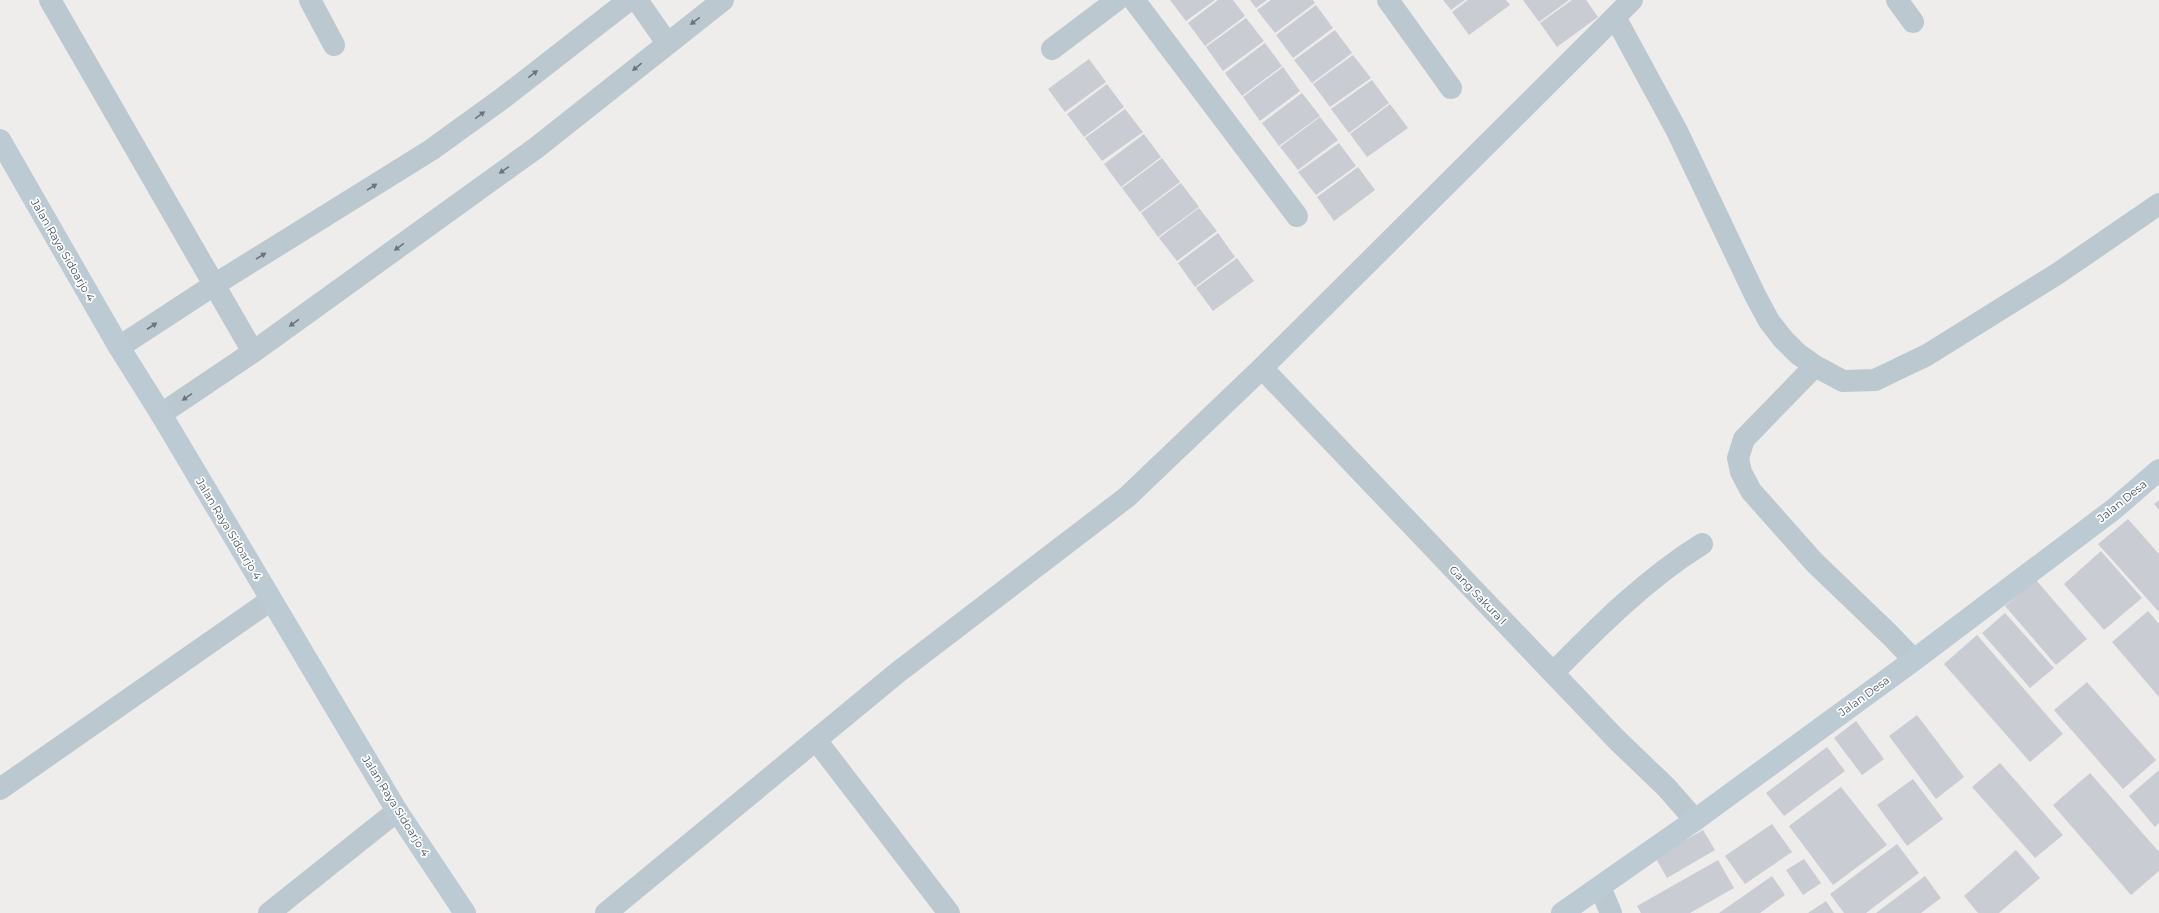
<svg xmlns="http://www.w3.org/2000/svg" width="2159" height="913" font-family="Montserrat,sans-serif">
	<style>
		.building { fill: #c9ccd2 }
		.lines { fill: none; stroke-linecap: round; stroke-linejoin: round }
		.street { stroke: #bcc8d0; stroke-width: 22 }
		.secondary { stroke: #bccad4; stroke-width: 22 }
		.oneway { fill: #68757d }
		.labels { text-anchor: middle; dominant-baseline: central; stroke-width: 3.5; stroke-linejoin: round; paint-order: stroke }
		.street-label { font-size: 11px; fill: #44515a; stroke: #fff }
	</style>
	<rect width="100%" height="100%" fill="#efecec"/>
	<path class="building" d="M1170,0H1215L1186,21Z
		M1218,0H1233L1245,16L1205,46L1188,23Z
		M1250,0H1267L1256,8Z
		M1271,0H1313L1315,3L1275,33L1257,10Z
		M1443,0H1465L1451,10Z
		M1468,0H1506L1510,5L1469,35L1452,12Z
		M1523,0H1569L1539,22Z
		M1572,0H1586L1598,17L1557,47L1540,23Z
		M1316,5L1333,28L1293,58L1276,35Z
		M1246,18L1264,41L1223,71L1206,47Z
		M1335,30L1352,53L1312,83L1294,60Z
		M1265,43L1282,66L1242,96L1225,73Z
		M1353,55L1371,78L1330,107L1313,84Z
		M1089,59L1106,82L1065,112L1048,89Z
		M1283,67L1300,91L1260,121L1243,97Z
		M1372,80L1389,103L1349,133L1331,109Z
		M1107,84L1124,107L1084,137L1067,114Z
		M1302,93L1320,116L1279,146L1262,123Z
		M1390,104L1408,128L1367,157L1350,134Z
		M1125,109L1143,132L1102,161L1085,138Z
		M1320,117L1338,140L1298,170L1280,147Z
		M1144,134L1161,157L1121,187L1104,164Z
		M1339,143L1356,166L1316,195L1298,172Z
		M1162,158L1180,182L1140,212L1122,188Z
		M1358,167L1375,190L1334,221L1317,197Z
		M1181,183L1199,207L1158,237L1141,213Z
		M1199,208L1217,231L1177,261L1159,238Z
		M1218,233L1235,257L1195,287L1178,263Z
		M1237,258L1254,281L1213,311L1196,288Z
		M2159,500V510L2154,504Z
		M2128,519L2159,554V612L2098,544Z
		M2101,551L2142,598L2104,630L2064,584Z
		M2036,580L2087,639L2056,665L2005,606Z
		M2148,611L2159,624V697L2112,642Z
		M2005,613L2054,668L2030,688L1982,633Z
		M1977,635L2063,734L2030,762L1944,664Z
		M2087,682L2156,760L2123,789L2054,710Z
		M1917,715L1964,777L1936,799L1889,736Z
		M1856,721L1884,759L1862,775L1834,738Z
		M1827,747L1845,771L1784,816L1766,793Z
		M2000,763L2063,835L2035,858L1972,787Z
		M2159,770V823L2155,827L2129,796Z
		M2090,773L2159,852V871L2131,895L2053,805Z
		M1913,779L1943,819L1907,846L1877,805Z
		M1841,787L1887,845L1833,885L1789,826Z
		M1772,824L1792,852L1745,884L1725,856Z
		M1703,830L1715,850L1667,878L1655,857Z
		M1897,844L1919,873L1866,913H1844L1830,894Z
		M2016,850L2040,878L1999,913H1978L1964,896Z
		M1804,859L1821,883L1803,895L1786,870Z
		M1718,860L1734,888L1690,913H1641L1637,906Z
		M1772,876L1785,895L1760,913H1719Z
		M1925,876L1941,898L1921,913H1876Z
		M1826,901L1834,913H1808Z"/>
	<g class="lines">
		<path class="street" d="M50,0L253,352
			M310,0L334,45
			M637,0L667,43
			M1134,0L1297,216
			M1388,0L1451,88
			M1897,0L1913,22
			M1615,17L1677,131L1755,295L1769,321L1783,339L1798,354L1815,366L1843,381L1875,380L1927,355L2057,274L2159,204
			M1052,49L1117,0
			M119,347L214,285L431,150L503,98L629,0
			M1815,366L1744,439L1738,458L1741,472L1751,491L1814,562L1890,635L1914,660
			M1262,368L1617,740L1666,787L1695,820
			M161,414L253,352L536,148L723,0
			M1553,673C1599,626 1646,579 1702,544
			M816,740L949,913
			M0,789L271,600
			M1600,887L1611,913
			M269,913L397,811
			M606,913L897,673L1127,497L1262,368L1632,0"/>
		<path class="secondary" d="M0,140L119,347L161,414L397,811L465,913
			M1562,913L1695,820L1914,660L2114,509L2159,470"/>
	</g>
	<defs><path id="oneway-solid" d="M-6-.8H1V-3.2L6.5 0L1 3.2V.8H-6Z"/></defs>
	<g class="oneway">
		<use href="#oneway-solid" transform="translate(695 21) rotate(143)"/>
		<use href="#oneway-solid" transform="translate(637 67) rotate(141)"/>
		<use href="#oneway-solid" transform="translate(533 74) rotate(-38)"/>
		<use href="#oneway-solid" transform="translate(480 115) rotate(-36)"/>
		<use href="#oneway-solid" transform="translate(504 170) rotate(145)"/>
		<use href="#oneway-solid" transform="translate(372 187) rotate(-32)"/>
		<use href="#oneway-solid" transform="translate(399 247) rotate(144)"/>
		<use href="#oneway-solid" transform="translate(261 256) rotate(-32)"/>
		<use href="#oneway-solid" transform="translate(294 323) rotate(144)"/>
		<use href="#oneway-solid" transform="translate(152 326) rotate(-33)"/>
		<use href="#oneway-solid" transform="translate(187 397) rotate(146)"/>
	</g>
	<g class="labels">
		<g class="street-label">
			<text transform="translate(63 250) rotate(60)">Jalan Raya Sidoarjo 4</text>
			<text transform="translate(2122 501) rotate(-39)">Jalan Desa</text>
			<text transform="translate(229 529) rotate(59)">Jalan Raya Sidoarjo 4</text>
			<text transform="translate(1478 595) rotate(46)">Gang Sakura I</text>
			<text transform="translate(1864 696) rotate(-36)">Jalan Desa</text>
			<text transform="translate(396 806) rotate(58)">Jalan Raya Sidoarjo 4</text>
		</g>
	</g>
</svg>
